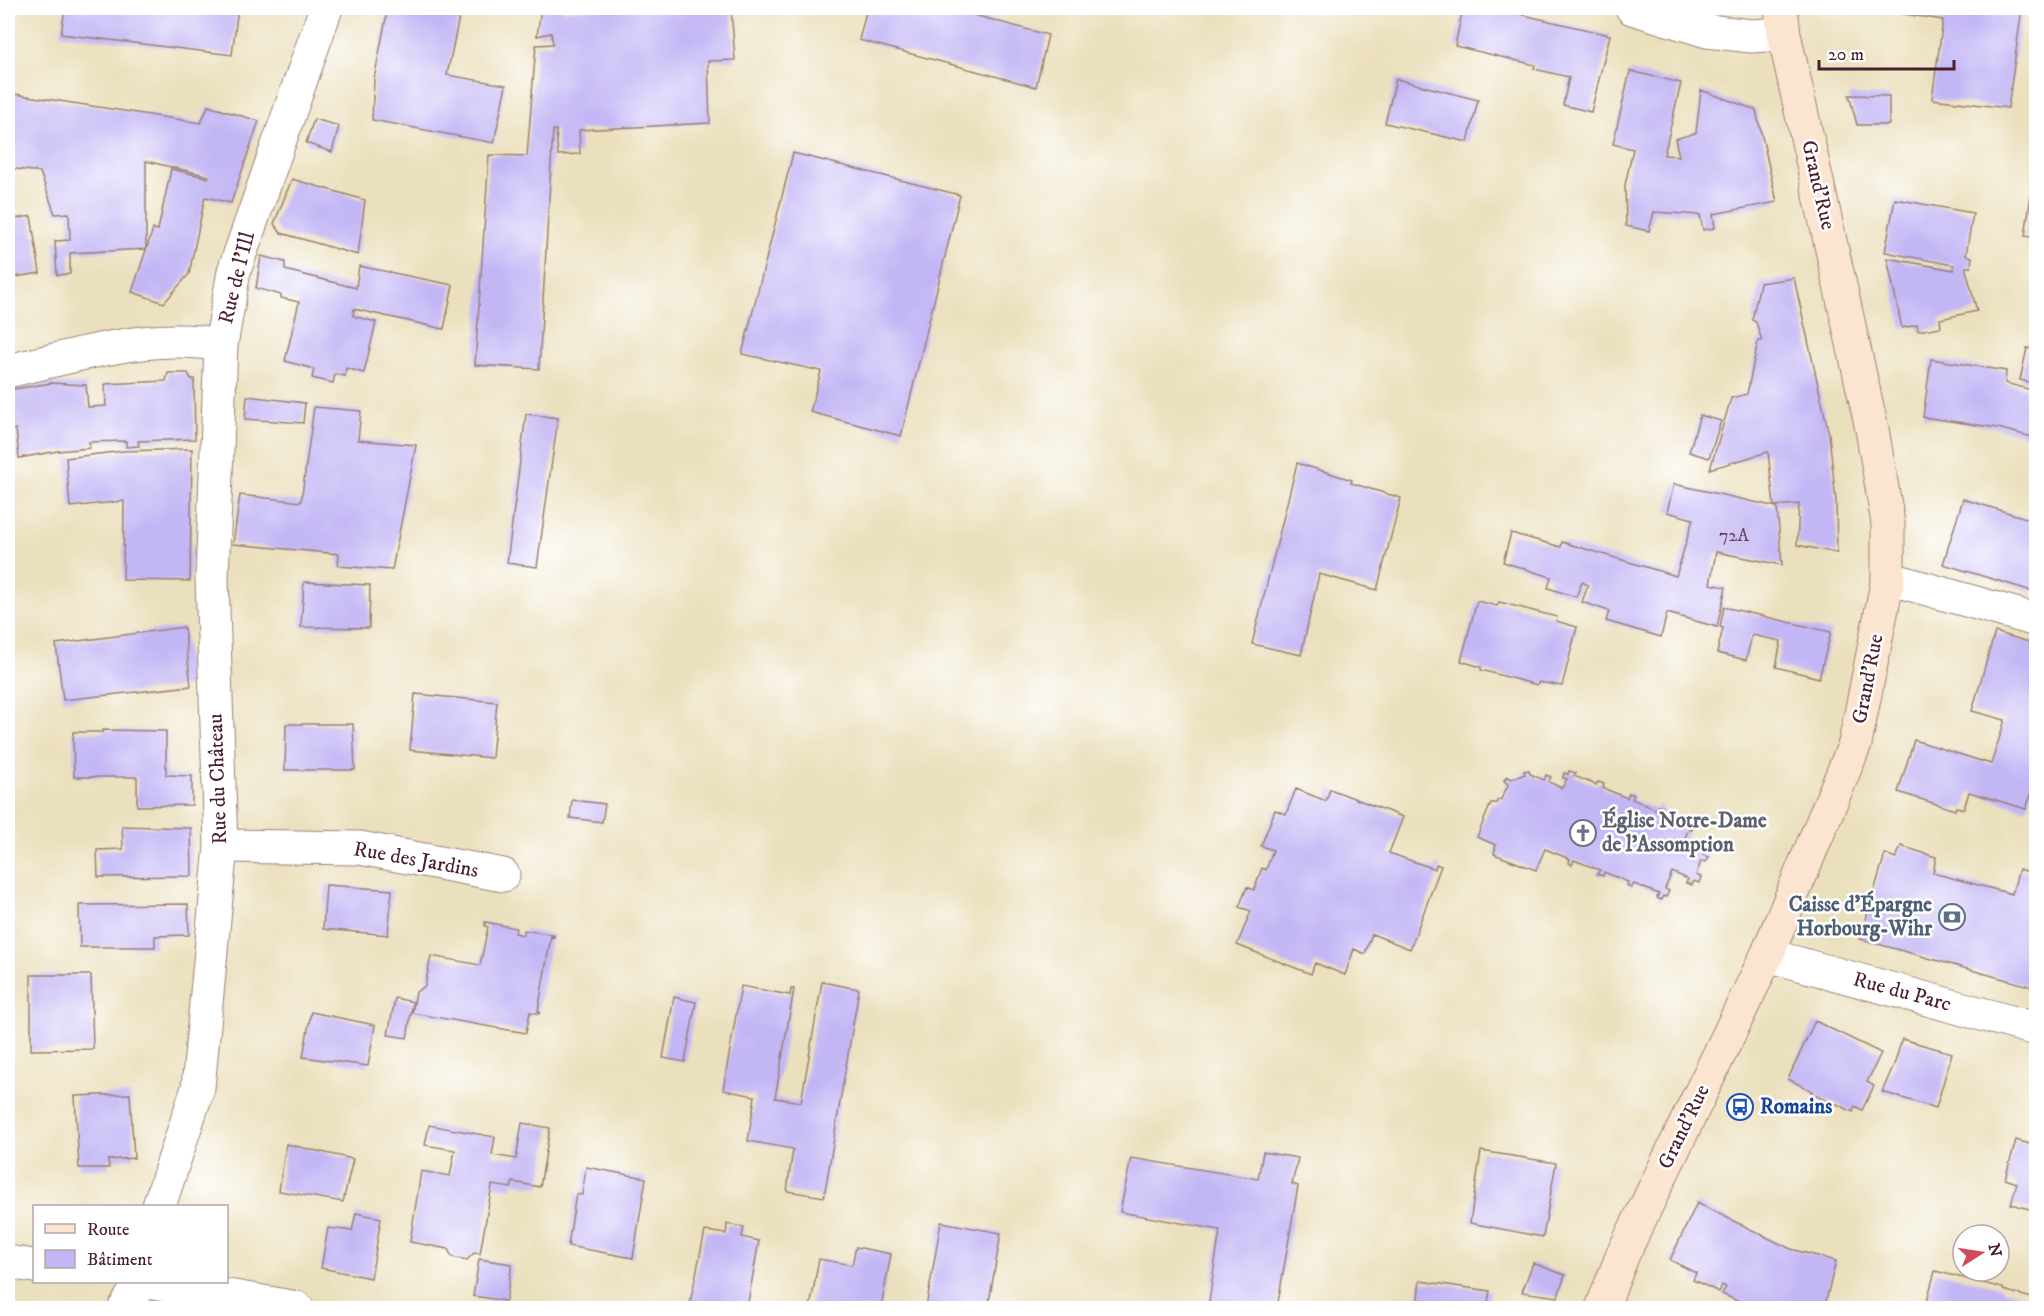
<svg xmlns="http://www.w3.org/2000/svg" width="2044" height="1316" font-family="'IM FELL DW Pica',serif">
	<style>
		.building { fill: #c3b6f5 }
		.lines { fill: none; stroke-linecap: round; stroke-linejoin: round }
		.minor-casing { stroke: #9a8074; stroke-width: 35 }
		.tertiary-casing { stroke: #9a8074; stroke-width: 35 }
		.secondary-casing { stroke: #9a8074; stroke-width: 35 }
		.minor { stroke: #fff; stroke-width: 33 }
		.tertiary { stroke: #fff; stroke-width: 33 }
		.secondary { stroke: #fce5d0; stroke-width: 33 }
		.labels { text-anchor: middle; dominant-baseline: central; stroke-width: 5; stroke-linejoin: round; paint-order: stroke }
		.number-label { font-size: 18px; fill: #68455e }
		.street-label { font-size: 21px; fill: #4a1f2b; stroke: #fff }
		.worship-label { font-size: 21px; font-weight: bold; fill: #5b616d; stroke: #fff; text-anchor: start }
		.service-label { font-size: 21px; font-weight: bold; fill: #4e5e75; stroke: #fff; text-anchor: end }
		.transit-label { font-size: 21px; font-weight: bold; fill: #164399; stroke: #fff; text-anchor: start }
	</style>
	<rect width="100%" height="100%" fill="#fff"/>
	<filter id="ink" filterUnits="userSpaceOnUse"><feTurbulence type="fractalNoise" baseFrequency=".0167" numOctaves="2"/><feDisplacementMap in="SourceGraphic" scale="12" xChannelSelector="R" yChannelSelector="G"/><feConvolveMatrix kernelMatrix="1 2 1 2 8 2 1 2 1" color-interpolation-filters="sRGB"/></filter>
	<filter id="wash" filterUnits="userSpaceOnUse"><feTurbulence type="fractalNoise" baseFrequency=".008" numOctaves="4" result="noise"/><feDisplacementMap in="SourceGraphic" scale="24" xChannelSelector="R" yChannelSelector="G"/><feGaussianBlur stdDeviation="1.35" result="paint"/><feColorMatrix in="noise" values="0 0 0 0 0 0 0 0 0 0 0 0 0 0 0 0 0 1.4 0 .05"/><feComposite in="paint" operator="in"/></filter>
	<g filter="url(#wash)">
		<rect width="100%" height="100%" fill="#ebe0bd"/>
		<g id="blocks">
			<path class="building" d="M65,8H238L232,55L61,34Z
				M388,8H461L447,75L506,85L494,143L372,120L374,79Z
				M541,8H564L563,10L598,8H731L735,60L708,61L710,123L579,130L580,154L558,155L556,130H553L539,369L475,365L489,155L527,156L536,45L553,44L551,33L537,36Z
				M867,8H948L1048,35L1036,87L859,40Z
				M1463,8H1493L1610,35L1591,112L1563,105L1569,77L1534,69L1535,65L1455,46Z
				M1865,8H2022L2008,108L1932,99L1943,20Z
				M1630,71L1681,83L1664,155L1679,156L1675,139L1696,133L1701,90L1756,110L1777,202L1713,214L1715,228L1703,230L1700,215L1654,212L1649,231L1626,226L1625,185L1633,149L1613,144Z
				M1396,79L1478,100L1468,142L1385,123Z
				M8,93L201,123L208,106L259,121L231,203L205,197L189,274L164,303L132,292L153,229L158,230L171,169L208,178L209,176L146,161V249L70,253V274L57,275L55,241L70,240L69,213L55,214L40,172L8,168Z
				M1849,95L1889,96V125H1857Z
				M314,119L339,126L332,152L306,143Z
				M793,153L960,195L901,436L810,412L821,371L742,354Z
				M2035,168H2036V238L2025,236Z
				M292,179L365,200L358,255L281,233L274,224Z
				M1895,199L1973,213L1966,255L1972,257L1971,267H1966V270L1977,311L1940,319L1941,327L1918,331L1917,325L1902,328L1887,258L1954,270V265L1885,252Z
				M31,216L40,273L8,278V220Z
				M261,256L285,262V270L356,288L359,266L453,285L444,329L354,309L353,316L376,322L364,373L346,368L345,376L335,374L333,383L312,378L314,369L285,361L299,302L281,298V295L256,288Z
				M1794,278L1829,434L1836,501L1837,553L1797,545L1799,504L1774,506L1768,452L1710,469L1731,398L1747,394L1758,341H1762L1756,322L1752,320L1760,283Z
				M2027,348L2036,350V384L2020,380Z
				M1931,359L2006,371L2005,383L2036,391V438L1998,428L1923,417Z
				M168,373H188L191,379H194L195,439L138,441L139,446L126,447V441L89,442L90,448L58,451L19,458L16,429L8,431V390L51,383L86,385L88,407L106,406L105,384L166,381Z
				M247,396L305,403L303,423L245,419Z
				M314,407L361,411L358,440L416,445L392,570L338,566L339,554L233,544L240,495L301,502Z
				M526,414L558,418L537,567L507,563Z
				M1700,415L1721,421L1709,458L1689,452Z
				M192,449L190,581L123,580L124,501L70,507L66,458L123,451Z
				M1297,463L1352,480L1351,483L1401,498L1377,590L1319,574L1301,655L1252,644Z
				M1674,484L1777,507L1782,565L1716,552L1710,584L1726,587L1717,627L1667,613L1661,637L1606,621L1609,611L1582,602L1588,585L1582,582L1576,597L1548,588L1551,577L1503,562L1511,533L1561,547L1562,542L1676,576L1693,519L1667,512Z
				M1963,499L2036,521V578L2032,591L1943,564Z
				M304,582L370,585L369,628L301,627Z
				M1477,601L1497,606L1499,602L1557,617L1556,621L1577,627L1562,686L1539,682L1537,685L1481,670V667L1461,661Z
				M1724,607L1831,632L1819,678L1776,667L1781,641L1752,635L1746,660L1717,653L1723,628L1720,627Z
				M184,627L191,686L63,700L56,644Z
				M1995,632L2036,644V780L2026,809L1969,792L1964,809L1956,807L1955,810L1898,792L1914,740L1991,764L2005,720L1972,711Z
				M415,694L497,702L492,758L410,750Z
				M286,724H353L355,770H285Z
				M103,730L166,731V775L192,776V805L137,806V777H74L73,732H103Z
				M1529,770L1530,774L1544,780L1546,775L1551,777L1549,782L1562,788L1567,779L1563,778L1564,773L1568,774L1569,771L1576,773L1574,776L1596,785L1598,782L1604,784L1603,788L1627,798L1629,793L1634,795L1632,799L1657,810L1658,805L1663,807L1661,811L1685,821L1687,817L1692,819L1691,823L1695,824L1692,829L1689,828L1682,846L1698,853L1699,847L1705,850L1703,855L1709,857L1706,862L1701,861L1696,875L1701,877L1699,883L1694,881L1692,885L1686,883L1688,879L1672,872L1665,889L1669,891L1666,897L1663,896L1661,900L1657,898L1659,894L1634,884L1631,888L1627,885L1628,882L1604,872L1603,876L1597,874L1600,870L1574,860L1572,865L1569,863L1570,859L1545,849L1536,870L1494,854L1496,845L1477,837L1491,803H1497V800L1501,799L1508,785L1504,780L1507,776L1512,779L1525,774L1524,771Z
				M1296,789L1326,801L1330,789L1403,817L1389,853L1435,869L1436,864L1441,866L1410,949L1372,934L1365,954L1354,949L1345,975L1315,963L1311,974L1237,945L1251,911L1239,907L1247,887L1254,890L1262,868L1266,870L1273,850L1261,846L1275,810L1286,814Z
				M572,800L605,804L602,822L570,818Z
				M122,826L191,828L192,876L98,877L97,850L123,849Z
				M1901,846L1936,857L1933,873L2012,894L2019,869L2036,874V988L1860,939L1885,854L1896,858Z
				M326,885L392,890L388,935L323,929Z
				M188,904L189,935L155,936V947H80L79,905Z
				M485,922L516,928L515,933L523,935L524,930L554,935V937L551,936L538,1011L540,1012L539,1014L530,1012L526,1033L412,1013L416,992L425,986L431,956L480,965L488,927L485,926Z
				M31,975H91L93,1049L31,1050Z
				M822,982L859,989L824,1197L787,1191L793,1149L748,1141L755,1096L723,1090L741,986L790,995L791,989H794L775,1098L801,1102Z
				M674,997L696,1002L685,1062L663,1058Z
				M395,998L413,1002L407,1038L388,1035Z
				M311,1012L375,1025L368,1066L303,1057Z
				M1815,1021L1881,1053L1867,1082L1874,1086L1862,1110L1855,1106L1853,1112L1829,1100L1828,1102L1811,1093L1812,1091L1788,1079Z
				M1902,1039L1952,1053L1936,1108L1882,1092L1895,1062Z
				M130,1094L134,1158L108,1160L109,1168H79L75,1096Z
				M522,1123L550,1128L540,1187L513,1182L511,1188L492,1185L480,1254L474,1253L467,1260L452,1257L448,1249L410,1242L421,1171L450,1176L455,1150L425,1145L429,1125L495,1137L492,1155L516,1159Z
				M2016,1140L2030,1144V1141L2036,1143V1211L2011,1204L2017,1183L2005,1179Z
				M286,1144L353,1159L343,1202L279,1191Z
				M1481,1151L1556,1163L1543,1237L1470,1223Z
				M1263,1152L1298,1158L1292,1184L1298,1186L1277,1308H1208L1220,1230L1120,1212L1131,1158L1258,1179Z
				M586,1167L646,1178L633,1258L568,1246L576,1194L582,1195Z
				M1697,1203L1791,1249L1836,1261L1824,1308H1753L1722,1294L1726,1287L1722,1285L1719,1292L1693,1280L1696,1273L1670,1260Z
				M356,1213L381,1218L371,1278L321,1268L328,1228L352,1231Z
				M941,1222L1001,1233L988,1308H926Z
				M727,1224L744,1227L742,1237L759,1241L747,1308H725L690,1303L705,1231L726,1234Z
				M856,1247L891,1254L881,1308H810L819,1259L852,1265Z
				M479,1259L512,1264L506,1301L473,1296Z
				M1533,1263L1565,1275L1558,1297L1522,1292Z
				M1935,1271L2003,1288V1290L2036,1299V1308H1925Z
				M1420,1281L1490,1291L1487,1308L1458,1305V1308H1449L1417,1304Z"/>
		</g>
	</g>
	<g filter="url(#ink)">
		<use href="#blocks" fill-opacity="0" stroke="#9a8074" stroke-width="1.5"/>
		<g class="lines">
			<defs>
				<path id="minor" d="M1632,8L1707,31L1751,36L1784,34
					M221,345L234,271L326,8
					M1888,578L2036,620
					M221,846L360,848L503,875
					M1767,955L2036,1029
					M8,1262L34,1266
					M125,1308L141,1282"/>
				<path id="tertiary" d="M8,371C76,356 150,331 221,345L212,579L221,846L198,1088L159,1206
					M147,1282L297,1308"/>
				<path id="secondary" d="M1602,1308L1623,1254L1767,955L1855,744L1888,578V523L1872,429L1784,34L1781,8"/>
			</defs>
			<use href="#minor" class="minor-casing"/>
			<use href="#tertiary" class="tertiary-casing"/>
			<use href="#secondary" class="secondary-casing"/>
			<use href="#minor" class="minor"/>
			<use href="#tertiary" class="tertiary"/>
			<use href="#secondary" class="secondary"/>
		</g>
	</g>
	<defs>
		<symbol id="church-ring" viewBox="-11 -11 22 22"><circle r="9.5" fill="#fff" stroke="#6b7280" stroke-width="1.5"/><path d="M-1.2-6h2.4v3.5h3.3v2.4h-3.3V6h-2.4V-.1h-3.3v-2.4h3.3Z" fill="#6b7280"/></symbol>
		<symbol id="bank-ring" viewBox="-11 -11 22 22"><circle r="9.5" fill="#fff" stroke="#5c6f8a" stroke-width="1.5"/><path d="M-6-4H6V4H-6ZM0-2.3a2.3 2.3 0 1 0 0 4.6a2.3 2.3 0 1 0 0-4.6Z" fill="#5c6f8a"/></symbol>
		<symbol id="bus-ring" viewBox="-11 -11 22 22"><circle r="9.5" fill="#fff" stroke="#1a4fb4" stroke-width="1.5"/><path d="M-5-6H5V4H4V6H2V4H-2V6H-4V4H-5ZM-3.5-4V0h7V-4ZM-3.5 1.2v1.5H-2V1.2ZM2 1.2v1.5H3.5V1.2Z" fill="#1a4fb4"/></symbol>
	</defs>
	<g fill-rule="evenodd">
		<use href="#church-ring" x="1568" y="818" width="30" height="30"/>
		<use href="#bank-ring" x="1937" y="902" width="30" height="30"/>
		<use href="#bus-ring" x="1725" y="1092" width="30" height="30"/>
	</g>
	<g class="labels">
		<g class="number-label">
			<text x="1734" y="536">72A</text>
		</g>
		<g class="street-label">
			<text transform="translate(1818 185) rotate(77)">Grand'Rue</text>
			<text transform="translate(237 278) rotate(-76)">Rue de l'Ill</text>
			<text transform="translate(1868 679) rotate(-79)">Grand'Rue</text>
			<text transform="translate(218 779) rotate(-92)">Rue du Château</text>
			<text transform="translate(416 860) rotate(10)">Rue des Jardins</text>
			<text transform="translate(1902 992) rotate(15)">Rue du Parc</text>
			<text transform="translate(1684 1127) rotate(-64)">Grand'Rue</text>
		</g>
		<g class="worship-label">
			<text x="1602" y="821">Église Notre-Dame<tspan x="1602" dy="24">de l'Assomption</tspan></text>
		</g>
		<g class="service-label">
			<text x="1932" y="905">Caisse d'Épargne<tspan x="1932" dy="24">Horbourg-Wihr</tspan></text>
		</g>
		<g class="transit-label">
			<text x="1760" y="1107">Romains</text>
		</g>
	</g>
	<rect width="2044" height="1316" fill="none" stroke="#fff" stroke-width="30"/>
	<rect x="33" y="1205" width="195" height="78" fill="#ffffff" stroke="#b7a5aa" stroke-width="1.5"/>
	<rect x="45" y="1224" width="30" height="9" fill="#fce5d0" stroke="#b7a5aa" stroke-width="1.5"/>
	<text x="87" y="1235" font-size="18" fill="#4a1f2b">Route</text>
	<rect x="45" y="1250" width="30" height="18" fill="#c3b6f5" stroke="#b7a5aa" stroke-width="1.5"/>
	<text x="87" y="1265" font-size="18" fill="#4a1f2b">Bâtiment</text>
	<g transform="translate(1981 1253) rotate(78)"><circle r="28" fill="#ffffff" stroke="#b7a5aa" stroke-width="1.5"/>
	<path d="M0-4.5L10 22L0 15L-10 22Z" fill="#d1495b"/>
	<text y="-9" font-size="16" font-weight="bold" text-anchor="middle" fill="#4a1f2b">N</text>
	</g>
	<path d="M1819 60v9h135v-9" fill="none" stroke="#4a1f2b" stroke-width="3"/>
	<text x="1828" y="60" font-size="18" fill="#4a1f2b" stroke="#ffffff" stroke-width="4.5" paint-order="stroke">20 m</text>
</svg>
